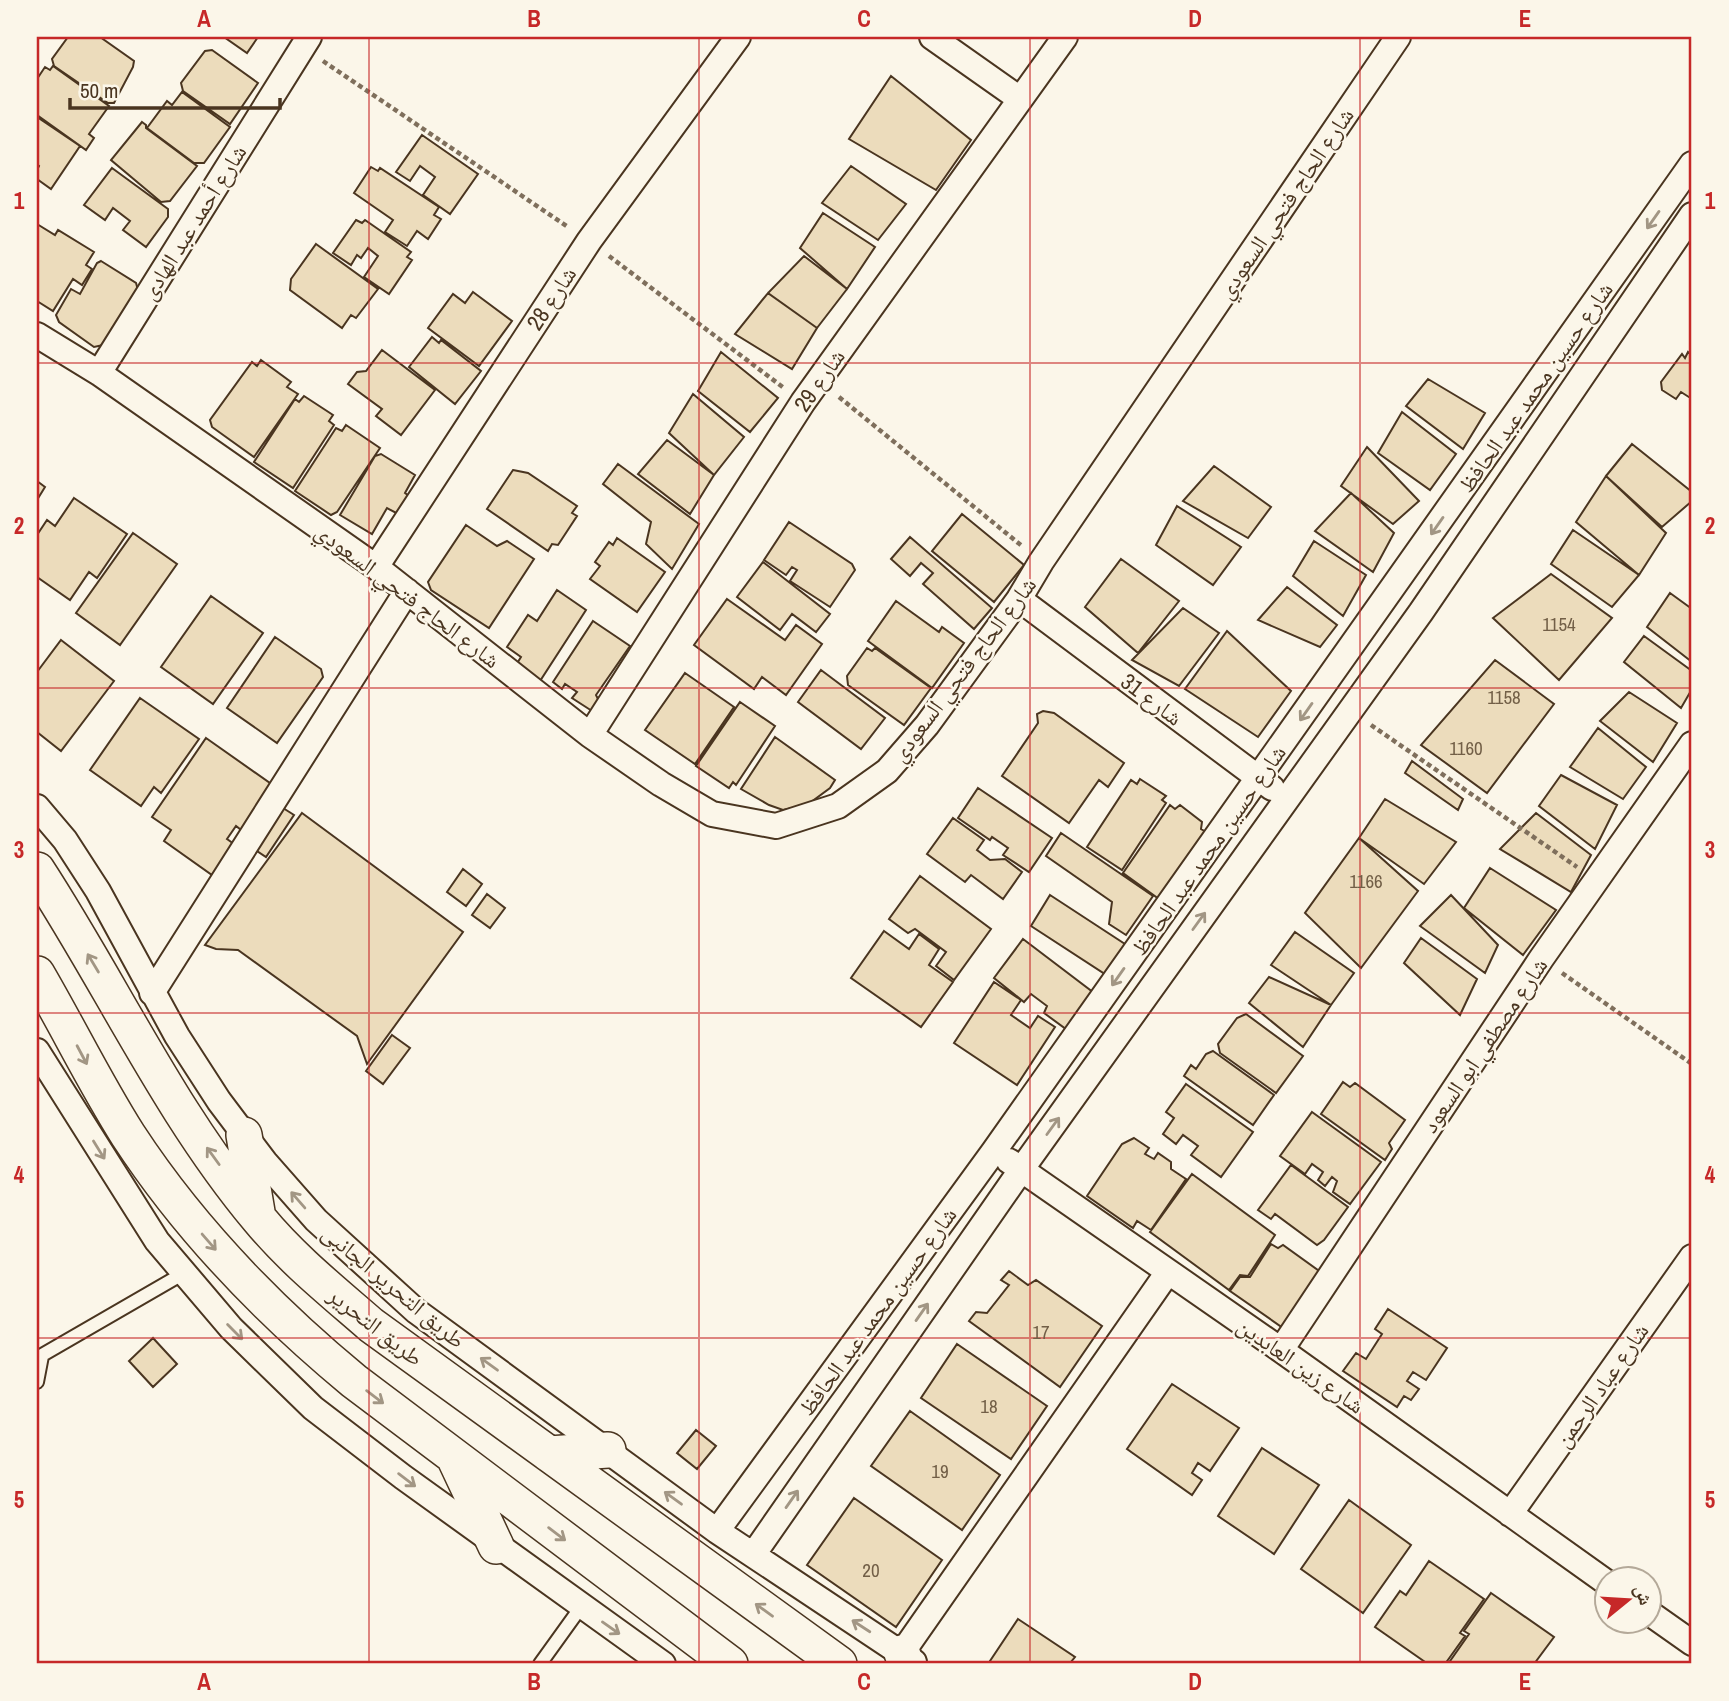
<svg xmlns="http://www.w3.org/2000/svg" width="1729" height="1701" font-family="'Archivo Narrow','Noto Naskh Arabic',sans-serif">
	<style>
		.building { fill: #ecdcbc; stroke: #4a3520; stroke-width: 2 }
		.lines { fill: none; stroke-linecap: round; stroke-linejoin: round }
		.lane-casing { stroke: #4a3520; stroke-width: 16 }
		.street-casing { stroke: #4a3520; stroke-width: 28 }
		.secondary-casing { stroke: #4a3520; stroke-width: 38 }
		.path { stroke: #7f6f5c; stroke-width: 4.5; stroke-dasharray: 5 3.5; stroke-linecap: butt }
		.lane { stroke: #fbf6e9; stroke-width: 12 }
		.street { stroke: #fbf6e9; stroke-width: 24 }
		.secondary { stroke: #fbf6e9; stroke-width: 35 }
		.oneway { stroke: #a29684 }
		.grid { fill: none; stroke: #c62828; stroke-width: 2; stroke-opacity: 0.55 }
		.labels { text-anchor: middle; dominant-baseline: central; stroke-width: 5; stroke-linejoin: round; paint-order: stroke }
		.number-label { font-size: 19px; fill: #725f47 }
		.street-label { font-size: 23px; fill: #4a3520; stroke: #fbf6e9 }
		.neatline { fill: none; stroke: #c62828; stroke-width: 2.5 }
		.grid-label { font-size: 23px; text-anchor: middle; font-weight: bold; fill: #c62828 }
	</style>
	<rect width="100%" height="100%" fill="#fbf6e9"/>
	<path class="building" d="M68,37H100L134,61L133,67L114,103H108L54,66L52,59Z
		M224,37H258L247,53Z
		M212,50L258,83L230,124L183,91L181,83L205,51Z
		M53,66L109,106L89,134L94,138L86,150L37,115V79L45,67L50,70Z
		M891,76L971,140L936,190L849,139Z
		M182,92L230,127L204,163H194L147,128L167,101L172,105Z
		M37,117L80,146L51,189L37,179V170L39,166L37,164Z
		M142,122L146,125V128L197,166L170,201L161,202L111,160Z
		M422,135L478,174L450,214L423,195L435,177L420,166L410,181L396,172Z
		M851,166L906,204L878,240L822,203Z
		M371,167L378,171L380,168L439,207L434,215L441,219L428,239L417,231L407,246L385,232L393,220L354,193Z
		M112,168L168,209V217L146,247L123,230L130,221L113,208L105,220L84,205Z
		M823,213L875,247L847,289L800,248Z
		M356,220L362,223L365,220L411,252L407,257L412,260L389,294L364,277L378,256L368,248L361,258L357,255L351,265L333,253Z
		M37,224L55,235L58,230L94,252L86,265L92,269L82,285L73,279L53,311L37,301Z
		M316,244L378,289L356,318L351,315L342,328L290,290L291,279Z
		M804,256L847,289L817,328L768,293Z
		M101,261L136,283L138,290L103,345L94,347L59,322L56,315L71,289L80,294L97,263Z
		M473,292L512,321L479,366L428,328L453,294L465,303Z
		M768,293L817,328L792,369L735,334Z
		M432,337L439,343L441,340L481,371L455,404L409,367Z
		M382,350L435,390L401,435L376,416L382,409L348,384L357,372L366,371Z
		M721,352L778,398L750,432L698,391Z
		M1688,352L1692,356V399L1681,392L1676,399L1662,390L1661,382L1682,354L1685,358Z
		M261,360L291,382L287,387L298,394L254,457L212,427L210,420L252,362L257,366Z
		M1428,379L1485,413L1463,449L1406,406Z
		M693,394L744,437L714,475L669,433Z
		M304,396L333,415L329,421L334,425L293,488L254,462L295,399L299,402Z
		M1402,412L1456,454L1430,490L1378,453Z
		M346,425L380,448L337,512L331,515L295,491L336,428L342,431Z
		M667,440L714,475L690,514L638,474Z
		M1632,444L1692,492V501L1662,527L1606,476Z
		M1367,447L1419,501L1393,524L1341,486Z
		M381,454L415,475L405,493L409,496L398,514L387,508L372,534L340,515L375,456Z
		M618,464L699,524L672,569L646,544L651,522L603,484Z
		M1214,466L1271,507L1248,538L1183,501Z
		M513,470L528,473L577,506L572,513L577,516L558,545L552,544L548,551L487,509Z
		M1606,476L1666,533L1639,575L1576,522Z
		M37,481L45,487L37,500Z
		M1351,493L1394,533L1373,572L1315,531Z
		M74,498L127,534L97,578L89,572L70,600L37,577V535L47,520L55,526Z
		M1177,506L1241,547L1213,585L1156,545Z
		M962,514L1024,565L994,602L932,551Z
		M789,522L852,564L855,570L830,607L790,581L797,570L792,567L786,575L764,560Z
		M466,525L497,546L507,541L534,559L489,628L431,590L428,582Z
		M1573,530L1639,575L1612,607L1551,564Z
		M133,533L177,564L120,645L76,613Z
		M910,537L992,608L974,629L923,584L933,573L921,563L910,576L891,559Z
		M617,538L665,572L637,612L590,579L600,566L595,562L609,542L613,545Z
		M1314,541L1366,575L1343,616L1293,576Z
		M1121,559L1179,601L1138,653L1085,607Z
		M763,562L830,614L816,632L792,614L780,630L737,597Z
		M1551,574L1612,618L1559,680L1493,618Z
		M1287,587L1337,625L1320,647L1258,620Z
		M557,590L586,610L540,681L516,665L521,657L507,647L528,615L537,621Z
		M1670,593L1692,609V662L1647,627Z
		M211,596L263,633L213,704L161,667Z
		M727,599L785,640L796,625L822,644L786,695L762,677L754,689L694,645Z
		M896,601L939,632L942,627L964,643L932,688L868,641Z
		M1183,608L1219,633L1179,686L1132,660Z
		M593,621L630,646L596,695L599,701L592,711L572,698L577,692L565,684L562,689L553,682Z
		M1227,631L1291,691L1258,737L1185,689Z
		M1644,636L1692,671V689L1681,708L1624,662Z
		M275,637L321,669L323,677L277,743L227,708Z
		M61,640L114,681L61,751L37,732V672Z
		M867,648L872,651L875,648L931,688L904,725L848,685L847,676Z
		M1495,660L1554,704L1487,793L1421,745Z
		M821,670L885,718L861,749L798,702Z
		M685,673L734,707L695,764L645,730Z
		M1629,692L1677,723L1653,762L1600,721Z
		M140,698L199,739L161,793L154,787L141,806L90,770Z
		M740,702L775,726L736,785L733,782L729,788L696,766Z
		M1043,711L1054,713L1124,763L1108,787L1099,780L1069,823L1002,776L1038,723L1037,714Z
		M1598,728L1646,767L1623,799L1570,767Z
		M775,737L835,780L830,788L807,805L783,810L769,805L741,789Z
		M206,738L277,788L245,833L236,826L227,839L234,844L212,875L164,841L171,830L152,817Z
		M1412,761L1463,799L1458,810L1405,773Z
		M1561,775L1617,805L1595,849L1539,806Z
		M1140,779L1166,796L1162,800L1166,803L1122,870L1087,847L1131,780L1137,784Z
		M978,788L1052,838L1029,872L1003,855L1008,848L992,837L990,840L958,818Z
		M1385,799L1456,842L1424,884L1359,838Z
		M1170,805L1175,809L1180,805L1202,822L1201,829L1206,832L1159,899L1123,873Z
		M283,808L294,815L266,857L254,849Z
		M302,813L463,932L367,1064L357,1036L238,950L216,949L205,945Z
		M1536,813L1591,855L1571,892L1500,849Z
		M953,818L984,840L977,850L990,860L1005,859L1022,872L1003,899L971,875L965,882L927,854Z
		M1061,833L1153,896L1126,935L1109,924L1112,902L1046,856Z
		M1359,838L1418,891L1361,968L1305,913Z
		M1490,868L1556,910L1523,955L1464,908Z
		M463,869L482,884L466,906L447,892Z
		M920,876L991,929L954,980L936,966L946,952L915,929L908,933L889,919Z
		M487,894L505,908L490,928L472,915Z
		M1050,895L1128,946L1108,976L1031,926Z
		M1451,895L1498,945L1485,973L1420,926Z
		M884,931L909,949L919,934L939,949L929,965L953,982L921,1027L851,978Z
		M1295,932L1354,973L1331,1005L1271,965Z
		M1421,938L1477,979L1460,1015L1404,963Z
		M1023,939L1098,996L1070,1032L1044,1013L1047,1006L1031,994L1024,1002L994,978Z
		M1269,977L1331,1005L1303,1047L1249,1003Z
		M994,982L1021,1000L1011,1015L1030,1028L1038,1016L1055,1027L1017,1085L954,1043Z
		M1246,1014L1303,1056L1276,1093L1220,1053L1218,1044L1237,1018Z
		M392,1035L410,1048L383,1084L366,1071Z
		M1213,1051L1274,1095L1253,1125L1184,1076L1191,1065L1196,1069L1206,1054Z
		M1343,1082L1350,1087L1355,1083L1405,1120L1389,1143L1392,1149L1385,1160L1321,1114Z
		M1186,1084L1253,1132L1221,1177L1191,1155L1198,1146L1183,1135L1176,1144L1163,1134L1174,1118L1166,1112Z
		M1312,1112L1381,1162L1350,1204L1333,1192L1337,1181L1332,1177L1325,1186L1318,1180L1323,1172L1312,1164L1305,1174L1280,1156Z
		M1134,1138L1149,1148L1145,1154L1154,1159L1158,1153L1171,1162V1169L1186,1179L1151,1230L1137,1221L1133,1228L1087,1196L1122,1144Z
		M1291,1165L1348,1207L1324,1240L1317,1245L1275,1214L1271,1219L1258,1210Z
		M1192,1174L1275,1235L1248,1276L1240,1275L1229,1290L1150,1232Z
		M1271,1244L1278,1248L1283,1245L1322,1273L1283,1328L1230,1291L1240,1277H1250Z
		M1009,1271L1028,1285L1036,1280L1102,1326L1060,1387L969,1321L976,1312L987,1313L1009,1285L1001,1280Z
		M1388,1309L1447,1348L1426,1380L1413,1372L1407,1381L1419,1389L1411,1400L1404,1396L1397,1407L1343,1371L1356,1353L1366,1359L1382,1334L1375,1329Z
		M153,1338L177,1364L153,1387L129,1361Z
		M957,1344L1047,1406L1011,1459L921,1398Z
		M1172,1384L1239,1428L1210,1471L1198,1463L1192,1473L1202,1480L1192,1495L1127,1449Z
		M910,1411L1000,1475L962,1530L871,1466Z
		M696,1430L716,1446L697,1469L677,1453Z
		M1262,1448L1319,1485L1274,1554L1218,1516Z
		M854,1498L942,1560L896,1627L807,1565Z
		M1349,1500L1411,1545L1363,1613L1301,1569Z
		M1429,1561L1484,1599L1460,1633L1465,1636L1445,1664H1428L1375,1627L1400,1591L1406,1595Z
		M1491,1593L1554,1637L1534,1664H1448L1469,1634L1464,1631Z
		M1018,1619L1075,1657L1071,1662L1075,1664H988Z"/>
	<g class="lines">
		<defs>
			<path id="lane" d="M37,1358L184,1273
				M37,1382L42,1356
				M540,1664L581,1607"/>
			<path id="street" d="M932,37L1020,99
				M37,335L99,373L376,567L590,735L661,784L712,814L776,826L838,806L887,771L927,725L1019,599L1041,562L1398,37
				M99,373L309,37
				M376,567L589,241L738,37
				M1019,599L1272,788
				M590,735L803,402L1065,37
				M37,807L65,840L98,891L177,1036L219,1101L265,1162L316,1220L416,1311L717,1531L914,1662
				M152,993L407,591
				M37,1051L157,1241L231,1328L313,1408L403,1477L663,1664
				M1009,1161L1281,1350L1606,1582
				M1281,1350L1541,959L1692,744
				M1510,1514L1692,1257
				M717,1531L994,1151L1692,164
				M753,1555L1021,1170L1421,612L1692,215
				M1648,1612L1692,1643
				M902,1653L1168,1272"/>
			<path id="secondary" d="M37,870C112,985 170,1113 259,1219C292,1259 332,1291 371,1325L839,1664
				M37,974C68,1027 95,1083 128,1135C190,1230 267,1309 354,1381L730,1664
				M244,1135L257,1212
				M549,1454L608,1450
				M456,1461L496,1546
				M902,1653L906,1664"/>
		</defs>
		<use href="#lane" class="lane-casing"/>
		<use href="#street" class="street-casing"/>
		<use href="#secondary" class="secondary-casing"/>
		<path class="path" d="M323,61L568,227
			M609,256L784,388
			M839,397L1022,546
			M1371,725L1577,867
			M1562,973L1692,1064"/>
		<use href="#lane" class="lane"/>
		<use href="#street" class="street"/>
		<use href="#secondary" class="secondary"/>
	</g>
	<defs><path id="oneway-shaft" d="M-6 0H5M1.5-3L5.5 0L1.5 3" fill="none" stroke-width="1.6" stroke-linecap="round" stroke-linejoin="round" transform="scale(1.75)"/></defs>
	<g class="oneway">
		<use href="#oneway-shaft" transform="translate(1653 220) rotate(125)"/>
		<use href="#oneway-shaft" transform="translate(1437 526) rotate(125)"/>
		<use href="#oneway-shaft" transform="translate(1306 712) rotate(125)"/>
		<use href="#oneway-shaft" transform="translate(1199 921) rotate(-54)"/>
		<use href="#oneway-shaft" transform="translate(93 963) rotate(-121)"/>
		<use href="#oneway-shaft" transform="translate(1118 977) rotate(125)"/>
		<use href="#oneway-shaft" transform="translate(82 1055) rotate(62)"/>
		<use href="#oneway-shaft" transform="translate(1053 1126) rotate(-54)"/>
		<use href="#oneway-shaft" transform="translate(99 1150) rotate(58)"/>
		<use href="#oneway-shaft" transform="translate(213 1156) rotate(-126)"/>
		<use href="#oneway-shaft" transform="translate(298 1200) rotate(-131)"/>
		<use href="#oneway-shaft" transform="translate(209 1242) rotate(49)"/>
		<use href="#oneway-shaft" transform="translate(922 1312) rotate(-55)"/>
		<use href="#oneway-shaft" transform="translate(235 1332) rotate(45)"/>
		<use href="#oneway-shaft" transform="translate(489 1364) rotate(-144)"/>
		<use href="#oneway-shaft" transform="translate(375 1397) rotate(37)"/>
		<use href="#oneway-shaft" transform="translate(407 1480) rotate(37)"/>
		<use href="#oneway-shaft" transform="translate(673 1498) rotate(-144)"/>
		<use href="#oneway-shaft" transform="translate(792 1499) rotate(-55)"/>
		<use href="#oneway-shaft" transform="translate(557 1534) rotate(37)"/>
		<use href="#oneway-shaft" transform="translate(764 1610) rotate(-144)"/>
		<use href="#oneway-shaft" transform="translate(861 1626) rotate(-147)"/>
		<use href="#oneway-shaft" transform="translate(611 1628) rotate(35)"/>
	</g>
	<path class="grid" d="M369,37V1664M699,37V1664M1030,37V1664M1360,37V1664M37,363H1692M37,688H1692M37,1013H1692M37,1338H1692"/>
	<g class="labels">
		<g class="number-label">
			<text x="1559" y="624">1154</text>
			<text x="1504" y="697">1158</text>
			<text x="1466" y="748">1160</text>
			<text x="1366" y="881">1166</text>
			<text x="1041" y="1332">17</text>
			<text x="989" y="1406">18</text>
			<text x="940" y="1471">19</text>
			<text x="871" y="1570">20</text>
		</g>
		<g class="street-label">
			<text transform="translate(1285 203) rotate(-56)">شارع الحاج فتحي السعودي</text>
			<text transform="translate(193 222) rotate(-58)">شارع أحمد عبد الهادى</text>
			<text transform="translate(551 298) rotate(-57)">شارع 28</text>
			<text transform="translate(819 380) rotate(-55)">شارع 29</text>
			<text transform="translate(1535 387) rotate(-55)">شارع حسين محمد عبد الحافظ</text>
			<text transform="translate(408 595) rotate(37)">شارع الحاج فتحي السعودي</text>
			<text transform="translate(963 669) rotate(-53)">شارع الحاج فتحي السعودي</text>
			<text transform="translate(1152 699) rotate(37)">شارع 31</text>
			<text transform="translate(1208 850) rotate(-55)">شارع حسين محمد عبد الحافظ</text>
			<text transform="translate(1484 1045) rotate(-56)">شارع مصطفي ابو السعود</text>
			<text transform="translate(394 1286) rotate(40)">طريق التحرير الجانبى</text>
			<text transform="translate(877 1311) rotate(-54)">شارع حسين محمد عبد الحافظ</text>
			<text transform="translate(376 1326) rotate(38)">طريق التحرير</text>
			<text transform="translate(1301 1365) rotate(35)">شارع زين العابدين</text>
			<text transform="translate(1601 1385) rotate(-55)">شارع عباد الرحمن</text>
		</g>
	</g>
	<rect width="1729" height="1701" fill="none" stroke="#fbf6e9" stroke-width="77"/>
	<g transform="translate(1628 1600) rotate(72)"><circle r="33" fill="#fbf6e9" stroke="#b4a999" stroke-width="2"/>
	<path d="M0-5L12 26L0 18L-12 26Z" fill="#c62828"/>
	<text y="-10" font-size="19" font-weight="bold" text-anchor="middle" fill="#4a3520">ش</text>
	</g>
	<path d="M70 98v10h210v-10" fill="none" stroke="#4a3520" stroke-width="3.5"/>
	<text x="80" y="98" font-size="21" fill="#4a3520" stroke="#fbf6e9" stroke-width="5" paint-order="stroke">50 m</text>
	<rect x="38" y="38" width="1652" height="1624" class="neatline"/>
	<g class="grid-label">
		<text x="204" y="27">A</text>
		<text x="534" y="27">B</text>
		<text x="864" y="27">C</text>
		<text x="1195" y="27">D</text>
		<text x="1525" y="27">E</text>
		<text x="19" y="209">1</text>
		<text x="1710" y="209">1</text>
		<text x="19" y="534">2</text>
		<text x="1710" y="534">2</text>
		<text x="19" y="858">3</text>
		<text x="1710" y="858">3</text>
		<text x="19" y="1183">4</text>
		<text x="1710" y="1183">4</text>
		<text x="19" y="1508">5</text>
		<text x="1710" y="1508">5</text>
		<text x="204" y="1690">A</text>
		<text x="534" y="1690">B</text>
		<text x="864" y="1690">C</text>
		<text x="1195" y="1690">D</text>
		<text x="1525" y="1690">E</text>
	</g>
</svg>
